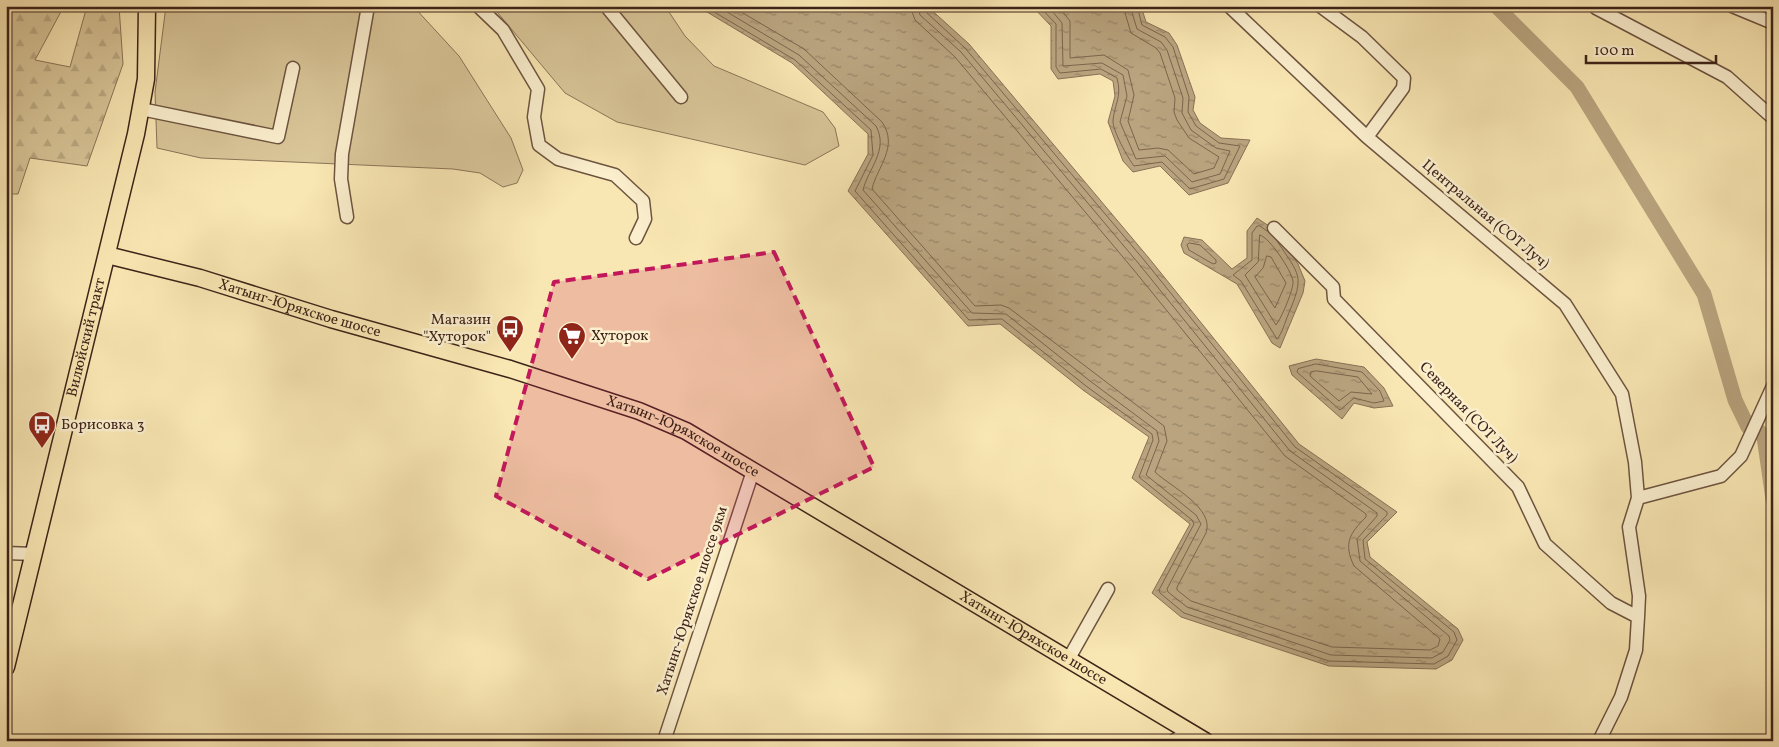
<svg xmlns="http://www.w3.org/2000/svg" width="1779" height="747" font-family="Vollkorn,serif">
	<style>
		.forest { fill: url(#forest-firs); stroke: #8c7459 }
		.garden { fill: #d9c699; stroke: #8c7459 }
		.water { fill: url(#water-ripples); stroke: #887056 }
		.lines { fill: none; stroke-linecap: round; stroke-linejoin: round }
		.shore { stroke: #7c644c; stroke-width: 1 }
		.river { stroke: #b9a47f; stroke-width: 15 }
		.minor-casing { stroke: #6d5440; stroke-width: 15 }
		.major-casing { stroke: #3e2319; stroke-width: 19 }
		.minor { stroke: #fbefce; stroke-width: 12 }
		.major { stroke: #f9e7b3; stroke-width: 16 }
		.marked { fill: #c2185b; fill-opacity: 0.2; stroke: #c2185b; stroke-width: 4; stroke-dasharray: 10 6; stroke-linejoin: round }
		.labels { text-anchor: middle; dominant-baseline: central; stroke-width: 5; stroke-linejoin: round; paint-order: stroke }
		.street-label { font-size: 15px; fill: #3e2319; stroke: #fbefce }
		.poi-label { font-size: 15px; fill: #3e2319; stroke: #fbefce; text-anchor: start }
	</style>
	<defs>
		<pattern id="forest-firs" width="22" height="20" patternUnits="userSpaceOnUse" patternTransform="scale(1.25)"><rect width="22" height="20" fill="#d9c699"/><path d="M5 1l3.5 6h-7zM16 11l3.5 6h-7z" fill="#bbaa83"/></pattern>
		<pattern id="water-ripples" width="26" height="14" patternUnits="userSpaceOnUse" patternTransform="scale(1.25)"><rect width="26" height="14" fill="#b9a47f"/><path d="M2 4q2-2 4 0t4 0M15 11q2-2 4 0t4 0" fill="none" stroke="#988567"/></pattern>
	</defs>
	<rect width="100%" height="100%" fill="#f9e7b3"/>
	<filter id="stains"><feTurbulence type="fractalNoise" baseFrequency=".004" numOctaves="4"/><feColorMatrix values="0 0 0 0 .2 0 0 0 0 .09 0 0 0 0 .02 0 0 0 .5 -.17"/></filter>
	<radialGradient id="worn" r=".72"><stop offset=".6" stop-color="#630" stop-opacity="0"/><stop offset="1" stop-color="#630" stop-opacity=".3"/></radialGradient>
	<path class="forest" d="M6,6H64L35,60L70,67L87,6H119L123,64L87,166L30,158L18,194H6Z"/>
	<path class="garden" d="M166,6H413L459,56L511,138L523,170L517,183L503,187L480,173L453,169L201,158L157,148L155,92Z
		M492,6H665L685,36L714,66L823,112L835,128L839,146L805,165L617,122L565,93Z"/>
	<path class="water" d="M697,6H927L969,44L1148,257L1299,444L1397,512L1367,542L1370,557L1458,629L1463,640L1452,660L1436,669L1329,666L1181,617L1152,593L1190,524L1132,478L1149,437L1083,390L1000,324L968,326L848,191L868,154V134L792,63Z
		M1032,6H1141L1146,22L1169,33L1177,45L1195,97L1193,110L1200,123L1221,138L1250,140L1228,183L1189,195L1160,166L1133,172L1123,161L1108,122L1115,96L1113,81L1100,74L1058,79L1051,69V26Z
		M1257,218L1275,230L1298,264L1305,281L1303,293L1280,348L1272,343L1237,284L1184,253L1181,245L1184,237L1202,240L1232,269L1247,258V231Z
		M1316,359L1364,367L1384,388L1393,406L1374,408L1354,403L1342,419L1292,375L1289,366Z"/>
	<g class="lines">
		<path class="shore" d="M704,6L795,60L871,130L873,155L855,191L969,320L1002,319L1086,386L1152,434L1153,440L1139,477L1192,520L1194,524L1159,590L1160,593L1184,613L1329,661L1434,664L1448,656L1457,640L1454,632L1365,559L1363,540L1387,515V512L1295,447L1144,260L965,48L926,12L924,6
			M717,6L799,55L876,126C889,150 868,169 863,190L972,313L1006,314L1090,381L1157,431L1159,441L1146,475L1196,515L1201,524L1167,589L1168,592L1187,607L1331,655L1432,658L1443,652L1450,640L1449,636L1360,561L1357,539L1377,516V513L1290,451L1139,264L961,52L920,15L918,6
			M731,6L804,49L882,122C899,147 877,167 872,189L975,306L1001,305L1009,308L1164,426L1167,441L1155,472C1171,487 1215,508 1206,533L1177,587V590L1191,601L1332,647L1430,650L1438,646L1440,639L1354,566C1343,543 1350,533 1366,517V514L1285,456L1133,269L955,57L915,20L910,6
			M1039,6L1056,24V67L1060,73L1101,69L1117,78C1122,97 1115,103 1113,120C1112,130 1128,158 1134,166L1162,162L1190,189L1224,179L1240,146L1219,143L1196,126L1188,112L1189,97L1173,47L1165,37L1142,25L1137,6
			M1048,6L1062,23L1063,66L1102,63L1123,75L1127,96L1120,122L1136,159L1165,156L1192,182L1220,174L1230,151L1216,148L1191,130L1182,113L1183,98L1167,50L1161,42L1137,29L1130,6
			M1058,6L1070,21V58L1104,55L1128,70L1134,95L1128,121L1139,150L1158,148L1168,150L1194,174L1214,168L1219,157L1189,138L1177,120L1174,112L1175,98L1160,53L1156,48L1131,33L1123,6
			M1267,231L1260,226H1257L1252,233V260L1233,275L1241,281L1277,339C1282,334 1285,322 1288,315C1305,275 1300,276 1277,241
			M1260,235C1270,238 1291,270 1293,281C1294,289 1281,319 1276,325L1245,275L1258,262Z
			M1190,243L1200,245L1216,260V263L1213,264L1189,250L1187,245Z
			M1267,256L1271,257L1286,283L1275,308L1255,277L1263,268Z
			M1316,364L1362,372L1380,391L1384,401L1374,403L1354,398L1340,410L1297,372L1298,369Z
			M1317,371L1358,377L1372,394L1351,392L1339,401L1310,376L1311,372Z"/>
		<path class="river" d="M1496,6L1577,87L1704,294L1735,400L1748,427
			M1760,432L1764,437L1773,499"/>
		<defs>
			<path id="minor" d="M478,6L503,30L538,89L534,117L539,145L558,159L615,175L643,201L645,219L636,238
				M606,6L681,97
				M1229,6L1367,137L1565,304L1622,394L1635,462L1638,498L1629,527L1639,596L1638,617L1636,650L1621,697L1599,741
				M1320,6L1362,37L1404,78L1403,88L1367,137
				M1732,6L1773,23
				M1596,8L1727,77L1773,118
				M141,109L278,137L293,68
				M347,217L341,179L342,154L368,6
				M1274,228L1333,287L1334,299L1518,487L1545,544L1611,603L1638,617
				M1638,498L1721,476L1741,456L1773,386
				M6,553L34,554
				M1068,660L1108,589
				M664,741L753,471
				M1173,741L1189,732"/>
			<g id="major">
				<path id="s1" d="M107,255L200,278L331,319L510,369L639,411L686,431L1205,741"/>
				<path id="s2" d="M6,667L136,134L146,79L147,6"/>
			</g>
		</defs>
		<use href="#minor" class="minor-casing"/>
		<use href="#major" class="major-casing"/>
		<use href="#minor" class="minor"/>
		<use href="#major" class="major"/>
	</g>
	<path class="marked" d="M774,252L874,467L648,579L496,496L554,282Z"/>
	<defs>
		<symbol id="bus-pin" viewBox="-11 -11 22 30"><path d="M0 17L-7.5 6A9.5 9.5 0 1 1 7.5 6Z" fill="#8f2418" stroke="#fbefce"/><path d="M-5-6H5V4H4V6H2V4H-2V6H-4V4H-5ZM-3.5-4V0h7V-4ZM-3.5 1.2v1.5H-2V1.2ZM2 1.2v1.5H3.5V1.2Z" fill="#fff"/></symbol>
		<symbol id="supermarket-pin" viewBox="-11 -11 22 30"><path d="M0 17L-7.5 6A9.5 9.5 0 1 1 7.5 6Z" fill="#8f2418" stroke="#fbefce"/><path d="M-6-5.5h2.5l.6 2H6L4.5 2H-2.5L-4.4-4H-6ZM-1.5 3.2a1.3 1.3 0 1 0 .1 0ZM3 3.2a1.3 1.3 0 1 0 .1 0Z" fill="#fff"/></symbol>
	</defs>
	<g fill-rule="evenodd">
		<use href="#bus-pin" x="494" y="313" width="32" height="43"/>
		<use href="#supermarket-pin" x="556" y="320" width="32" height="43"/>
		<use href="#bus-pin" x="26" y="409" width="32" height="43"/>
	</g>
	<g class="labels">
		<g class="street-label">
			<text transform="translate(1485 215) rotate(40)">Центральная (СОТ Луч)</text>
			<text stroke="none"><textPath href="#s1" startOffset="200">Хатынг-Юряхское шоссе</textPath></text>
			<text stroke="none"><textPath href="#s2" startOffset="339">Вилюйский тракт</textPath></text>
			<text transform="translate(1468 413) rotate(46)">Северная (СОТ Луч)</text>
			<text stroke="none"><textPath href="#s1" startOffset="605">Хатынг-Юряхское шоссе</textPath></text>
			<text transform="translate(693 601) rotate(-72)">Хатынг-Юряхское шоссе 9км</text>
			<text stroke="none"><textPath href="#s1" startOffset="1010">Хатынг-Юряхское шоссе</textPath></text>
		</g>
		<g class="poi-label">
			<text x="491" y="320" text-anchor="end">Магазин<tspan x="491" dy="17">"Хуторок"</tspan></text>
			<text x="591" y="336">Хуторок</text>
			<text x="61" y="425">Борисовка 3</text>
		</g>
	</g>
	<rect width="1779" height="747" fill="none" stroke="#f9e7b3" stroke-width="25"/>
	<rect x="8" y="8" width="1764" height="732" fill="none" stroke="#3e2319" stroke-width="2.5"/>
	<rect x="12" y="12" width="1754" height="722" fill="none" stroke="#3e2319"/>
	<path d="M1586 55v8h130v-8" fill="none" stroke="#3e2319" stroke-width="2.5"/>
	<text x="1594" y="55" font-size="15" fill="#3e2319" stroke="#fbefce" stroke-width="4" paint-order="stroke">100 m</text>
	<rect width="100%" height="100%" filter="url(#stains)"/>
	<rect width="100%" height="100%" fill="url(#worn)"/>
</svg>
